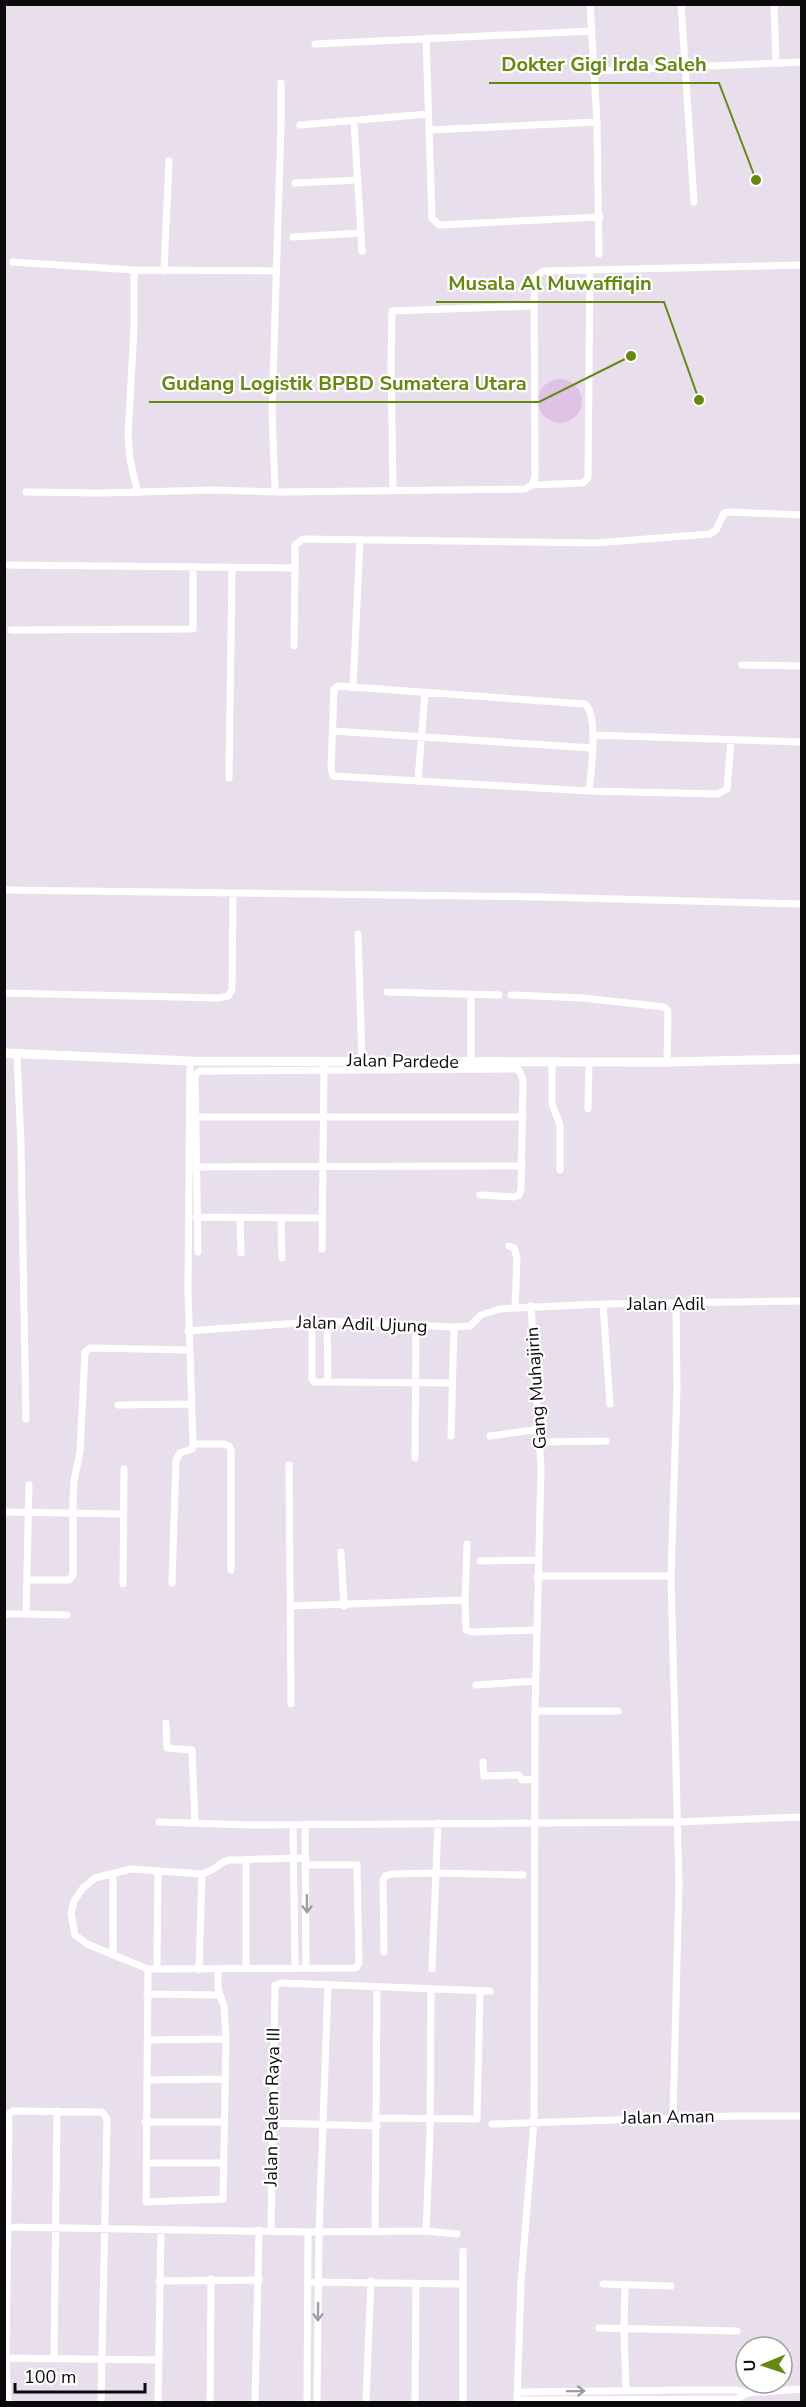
<svg xmlns="http://www.w3.org/2000/svg" width="806" height="2407" font-family="'Nunito Sans',sans-serif">
	<style>
		.grass { fill: #dfc3e7 }
		.lines { fill: none; stroke-linecap: round; stroke-linejoin: round }
		.minor { stroke: #fff; stroke-width: 7 }
		.tertiary { stroke: #fff; stroke-width: 9 }
		.oneway { stroke: #9e9d9f }
		.labels { text-anchor: middle; dominant-baseline: central; stroke-width: 4.5; stroke-linejoin: round; paint-order: stroke }
		.street-label { font-size: 18px; fill: #0d0a0e; stroke: #fff }
		.leader { fill: none; stroke: #65890e; stroke-width: 2 }
		.callout-dot { fill: #65890e; stroke: #fff; stroke-width: 2 }
		.callout-label { font-size: 20px; text-anchor: middle; font-weight: bold; fill: #65890e; stroke: #fff; stroke-width: 4.5; stroke-linejoin: round; paint-order: stroke }
	</style>
	<rect width="100%" height="100%" fill="#e9deec"/>
	<path class="grass" d="M538 401a22 22 0 1 1 44 0a22 22 0 1 1-44 0Z"/>
	<g class="lines">
		<path class="minor" d="M590,4L597,122L599,254
			M681,4L694,202
			M774,4L776,63
			M426,38L432,218L439,225L600,217
			M315,44L592,31
			M594,71L802,62
			M354,122L362,251
			M300,125L428,114
			M429,130L597,122
			M295,183L358,180
			M293,237L361,233
			M13,262L134,270
			M164,271L169,161
			M532,485L583,483L588,478L590,270
			M393,489L391,363L392,311L534,306
			M275,490L272,411L281,125V83
			M26,492L101,493L212,490L279,492L525,489L532,485L535,477L534,278L543,271L802,265
			M138,493L130,460L128,436L134,328V270L277,271
			M4,565L295,568V545L303,539L595,543L710,534L716,530L724,513L729,512L802,515
			M11,630L193,629V568
			M294,646L295,568
			M742,665L802,666
			M353,688L360,540
			M333,731L592,748
			M593,735L802,742
			M229,778L232,569
			M418,780L425,692
			M589,791C591,772 599,716 585,704L338,686L334,689L331,769L333,776L589,791L718,794L727,789L731,741
			M4,890L541,897L802,904
			M358,934L362,1060
			M387,992L499,995
			M4,993L219,998L228,996L232,990L233,894
			M471,994V1062
			M511,995L584,998L664,1007L668,1011L667,1062
			M17,1054L21,1145L26,1419
			M190,1061L188,1290L193,1444H224L229,1446L231,1450V1570
			M552,1061V1104L560,1125V1170
			M588,1109L589,1062
			M195,1117H523
			M195,1167L522,1166
			M196,1217L322,1218
			M240,1218L241,1253
			M281,1218L282,1258
			M509,1246L514,1248L517,1258L515,1308
			M322,1249L324,1066
			M198,1252L195,1075L200,1071L518,1069L523,1079L521,1189L519,1195L514,1197L480,1195
			M603,1304L610,1404
			M312,1321V1379L314,1382H328
			M327,1321L328,1382L452,1383
			M188,1331L327,1321L454,1327L470,1326L481,1315L500,1309L515,1308L603,1304L802,1301
			M118,1405L191,1404
			M451,1436L454,1327
			M490,1436L540,1429
			M540,1442L606,1441
			M415,1458L416,1326
			M289,1465L291,1704
			M29,1485L26,1614L67,1615
			M4,1512L123,1514
			M341,1552L344,1606
			M480,1561L537,1560
			M537,1576H671
			M27,1580H69L73,1575V1500L74,1481L80,1451L85,1352L90,1348L189,1350
			M172,1583L176,1460L180,1453L192,1449L193,1444
			M123,1584L124,1469
			M465,1600L467,1544
			M290,1606L465,1600L466,1630L472,1632L537,1630
			M4,1614H26
			M476,1685L536,1681
			M535,1711H618
			M166,1723L167,1748L192,1750L195,1822
			M483,1762L484,1776L519,1775L522,1780L535,1779
			M159,1822L250,1825L677,1822L802,1817
			M293,1825L295,1967
			M305,1825L306,1967
			M113,1874V1955
			M202,1874L131,1869L95,1878L83,1888L74,1901L71,1914L75,1935L87,1944L148,1969L356,1968L359,1963L357,1865H306
			M384,1952L383,1881L385,1876L391,1874L437,1873L523,1875
			M246,1968V1860
			M148,1969L146,2202L223,2199L226,2039L224,2006L218,1989V1970
			M157,1969L158,1872
			M432,1969L438,1823
			M199,1970L202,1874C217,1870 218,1862 230,1860L306,1858
			M147,1994L219,1995
			M147,2040L226,2039
			M147,2080L224,2079
			M673,2117L679,1884L671,1576L677,1389L676,1304
			M377,2118L477,2119L480,1991
			M145,2122H225
			M272,2123L377,2126
			M492,2124L735,2116H802
			M146,2163H224
			M8,2227L308,2232L426,2231L457,2234
			M271,2230L275,1985L282,1983L490,1991
			M375,2231L377,1987
			M426,2231L430,2133L431,1989
			M159,2281L259,2280
			M308,2282L463,2284
			M603,2284L671,2286
			M625,2285L624,2329L626,2390
			M599,2328L737,2331
			M6,2358L159,2360
			M54,2358L57,2111
			M518,2392L690,2390H737L747,2393L802,2389
			M517,2400L737,2399L747,2393
			M8,2402L6,2358L9,2114L13,2111L102,2112L107,2119L101,2402
			M158,2402L161,2230
			M210,2402L211,2279
			M255,2402L259,2230
			M307,2402L308,2232
			M317,2402L319,2232L328,1985
			M366,2402L371,2281
			M415,2402L416,2283
			M463,2402V2251
			M517,2402L521,2282L534,2122L535,1711L541,1469L531,1306"/>
		<path class="tertiary" d="M4,1053L190,1061L667,1062L802,1059"/>
	</g>
	<defs><path id="oneway-shaft" d="M-6 0H5M1.5-3L5.5 0L1.5 3" fill="none" stroke-width="1.6" stroke-linecap="round" stroke-linejoin="round" transform="scale(1.5)"/></defs>
	<g class="oneway">
		<use href="#oneway-shaft" transform="translate(307 1904) rotate(89)"/>
		<use href="#oneway-shaft" transform="translate(318 2312) rotate(91)"/>
		<use href="#oneway-shaft" transform="translate(576 2391) rotate(-1)"/>
	</g>
	<g class="labels">
		<g class="street-label">
			<text transform="translate(403 1061) rotate(1)">Jalan Pardede</text>
			<text x="666" y="1304">Jalan Adil</text>
			<text transform="translate(362 1324) rotate(2)">Jalan Adil Ujung</text>
			<text transform="translate(536 1388) rotate(-94)">Gang Muhajirin</text>
			<text transform="translate(272 2107) rotate(-89)">Jalan Palem Raya III</text>
			<text transform="translate(668 2117) rotate(-1)">Jalan Aman</text>
		</g>
	</g>
	<path class="leader" d="M756 180L719 83H489M699 400L664 302H436M631 356L539 402H149"/>
	<g class="callout-dot">
		<circle cx="756" cy="180" r="6"/>
		<circle cx="699" cy="400" r="6"/>
		<circle cx="631" cy="356" r="6"/>
	</g>
	<g class="callout-label">
		<text x="604" y="71">Dokter Gigi Irda Saleh</text>
		<text x="550" y="290">Musala Al Muwaffiqin</text>
		<text x="344" y="390">Gudang Logistik BPBD Sumatera Utara</text>
	</g>
	<rect width="806" height="2407" fill="none" stroke="#0d0a0e" stroke-width="12"/>
	<g transform="translate(764 2365) rotate(268)"><circle r="28" fill="#ffffff" stroke="#9e9d9f" stroke-width="1.5"/>
	<path d="M0-4.5L10 22L0 15L-10 22Z" fill="#65890e"/>
	<text y="-9" font-size="16" font-weight="bold" text-anchor="middle" fill="#0d0a0e">U</text>
	</g>
	<path d="M15 2383v9h130v-9" fill="none" stroke="#0d0a0e" stroke-width="3"/>
	<text x="24" y="2383" font-size="18" fill="#0d0a0e" stroke="#ffffff" stroke-width="4.5" paint-order="stroke">100 m</text>
</svg>
